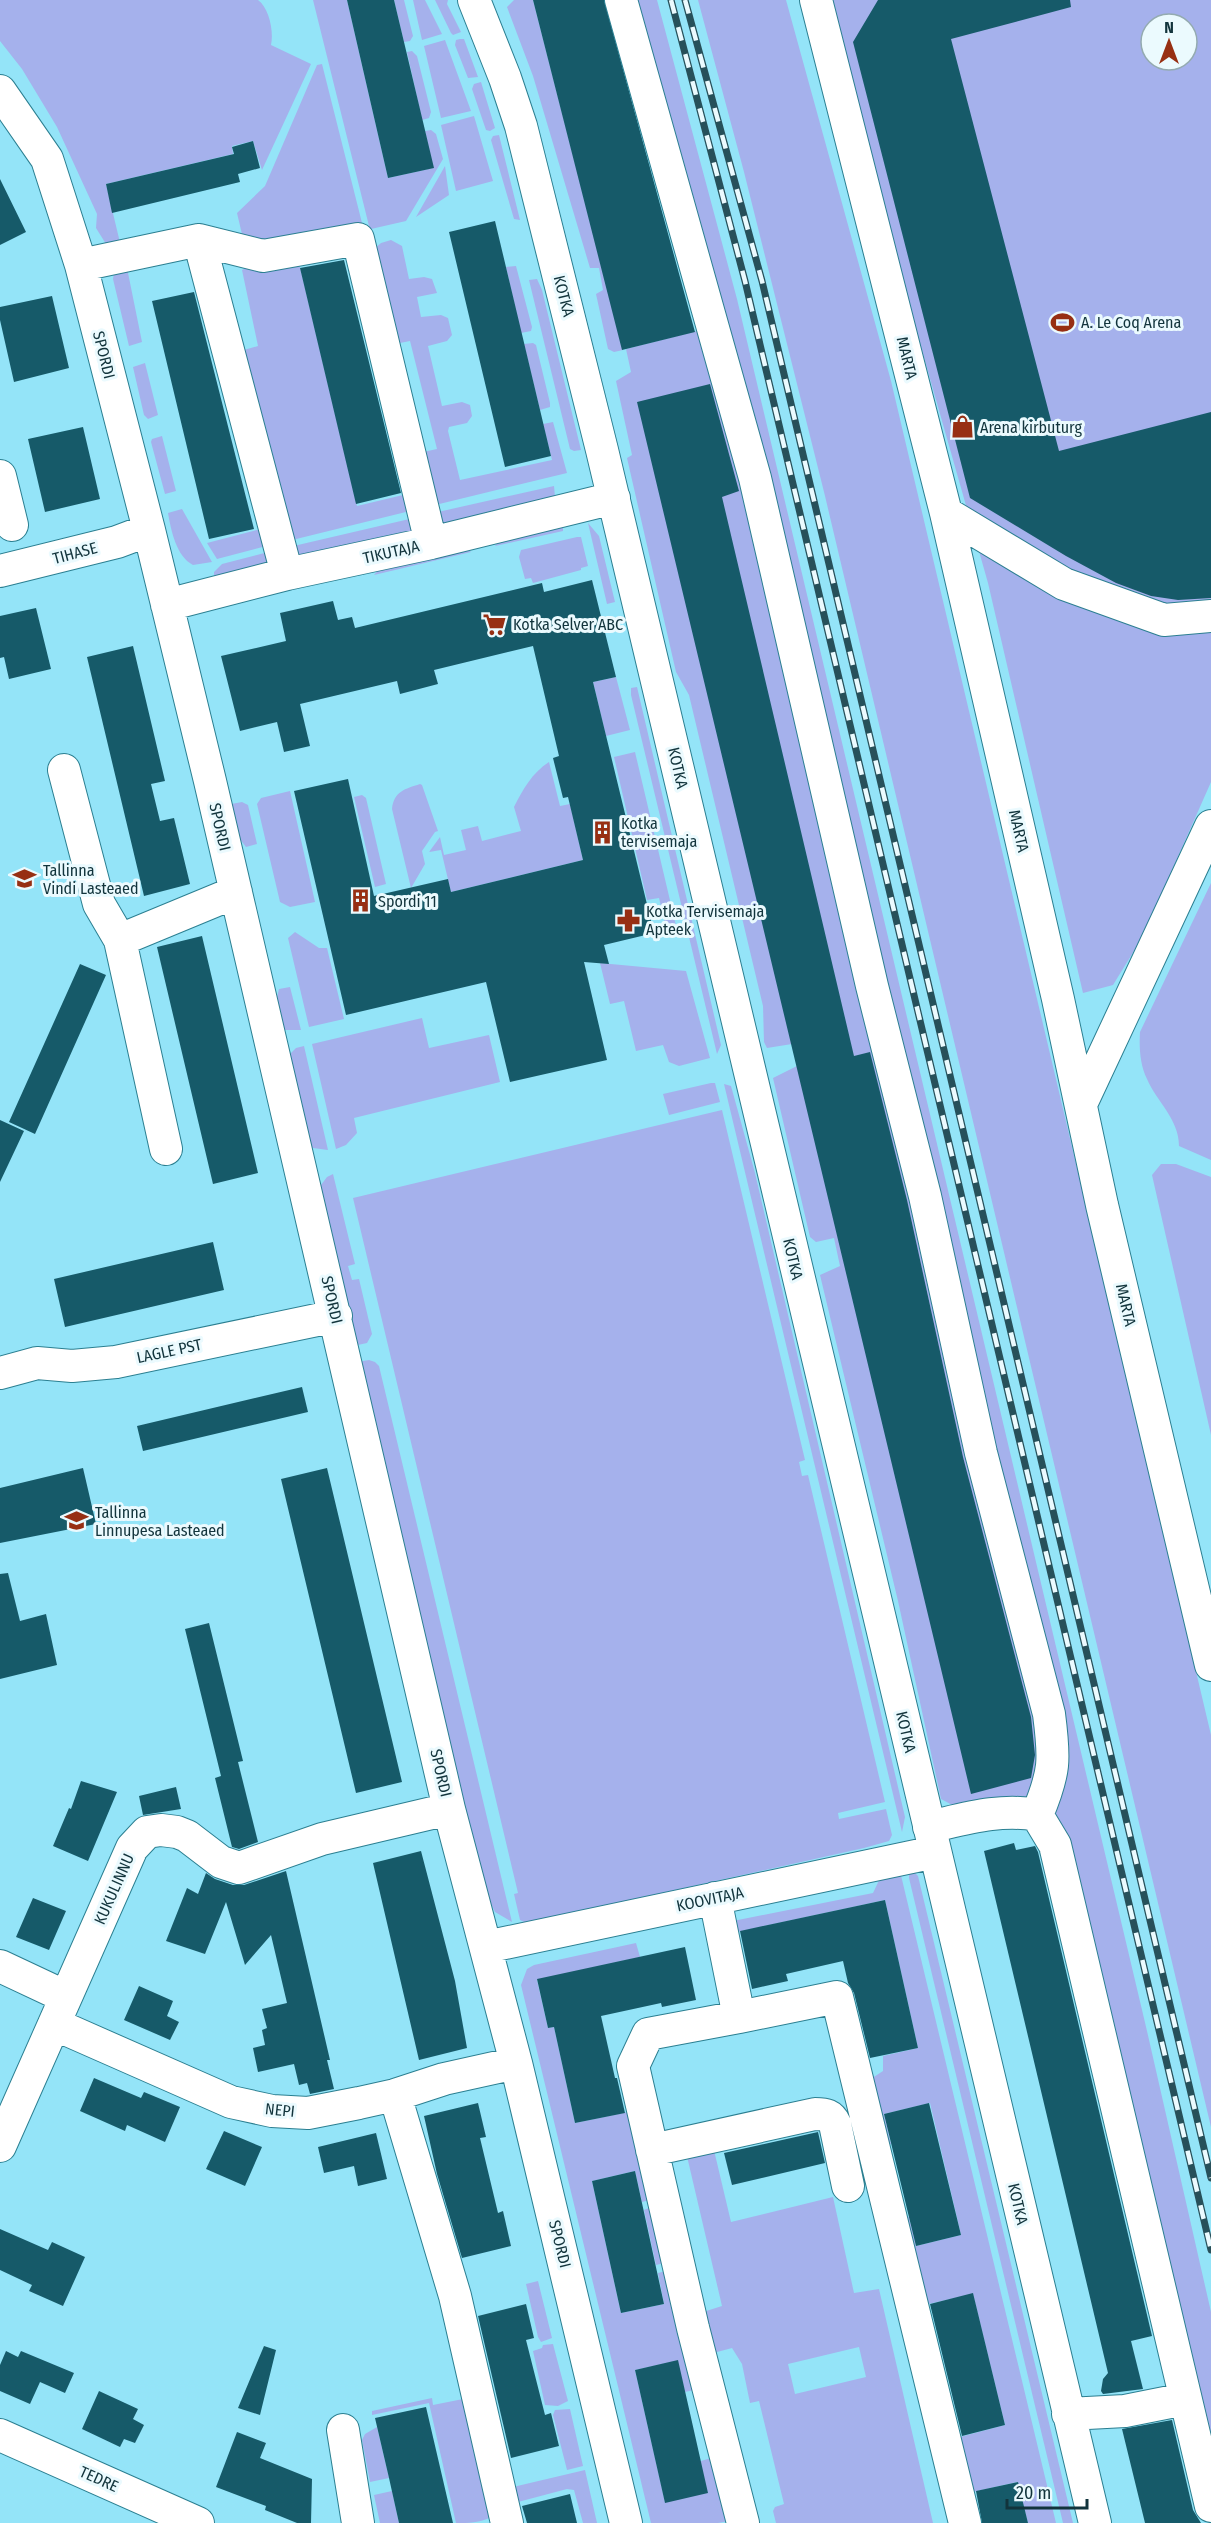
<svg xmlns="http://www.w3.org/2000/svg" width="1211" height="2523" font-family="'Fira Sans Condensed',sans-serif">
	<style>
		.green { fill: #a5b1ec; fill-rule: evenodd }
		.building { fill: #165a69 }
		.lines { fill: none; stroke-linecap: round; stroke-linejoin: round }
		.minor-casing { stroke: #2b7f91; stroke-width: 34 }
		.minor { stroke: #fff; stroke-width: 32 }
		.rail-casing { stroke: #27505a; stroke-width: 7 }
		.rail { stroke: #ebfafe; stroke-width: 4.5; stroke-dasharray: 14; stroke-linecap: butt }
		.labels { text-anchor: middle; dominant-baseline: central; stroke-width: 6; stroke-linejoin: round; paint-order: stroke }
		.street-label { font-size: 16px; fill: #12343c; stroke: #ebfafe }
		.poi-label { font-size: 16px; fill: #12343c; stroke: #ebfafe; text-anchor: start }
	</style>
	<rect width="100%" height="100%" fill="#94e4f8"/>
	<path class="green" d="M0,0H258C269,8 274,31 271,45L311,64L262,170L253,141L232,146L233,154L106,184L122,251L111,252L96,228L97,214L57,127L22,69L0,41Z
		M313,0H347L388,178L433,168L425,131L431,130L436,134L443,159L406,221L371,229L369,226Z
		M394,0H404L413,36L410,41L404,42Z
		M413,0H425L442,34L422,40Z
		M435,0H448L447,4L461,32L453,35L451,33Z
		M514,0H533L623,350L614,352L608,349L596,294L603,290L599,268H590L533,76L507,7Z
		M628,0H657L737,299L1147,2031L1211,2312V2467L1049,1808L956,1807L941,1799L898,1601L820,1275L840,1266L834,1238L816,1242L810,1237L773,1078L797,1066L792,1044L767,1048L764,1042L763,1006L689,695L676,672L627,458L632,455L616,381L631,372L626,349L697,331L720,329Z
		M698,0H786L891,381L1211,1735V2127L825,496L744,172Z
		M827,0H1211V782L1142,938L1113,985L1083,993L988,583L824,5ZM1151,24H1187V60H1151Z
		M460,39H464L478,77L468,78L455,45L456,40Z
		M445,40L471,111L441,118L424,46Z
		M412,51L417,56L431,112L429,118L422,120L407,52Z
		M322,64L362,223L245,247L237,213L265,186L317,65Z
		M481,82L495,128L490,131L486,130L472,89L474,84Z
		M474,116L493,181L456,191L441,125Z
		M499,135L520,220L514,219L491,140L493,136Z
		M445,166L449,195L416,217Z
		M391,240L402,246L409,279L424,277L432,279L437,293L417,297L421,317L441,315L448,318L452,335L447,341L428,346L442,406L462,402L470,405L472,416L467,423L449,427L448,431L460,480L552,460L543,424L553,422L567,473L427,507L414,454L437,449L410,341L400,343L380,263L368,254L381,243Z
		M297,262L300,267L357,506L403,495L414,510L284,542L237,352L258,346L242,270L248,267Z
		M126,263L142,342L129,346L113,279L114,273Z
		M516,266L532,327L531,331L521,333L506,267Z
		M537,279L542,290L581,450L574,451L570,449L529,280Z
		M533,343L536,345L550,403V407L540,410L524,344Z
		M145,363L158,415L148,419L144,415L133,367Z
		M162,436L176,491L165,494L151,442L152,439Z
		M554,486L555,497L442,525L429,514Z
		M182,509L212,562L193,565C176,556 171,530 168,513Z
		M418,517L415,530L298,558L285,548Z
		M563,522V531L495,546L501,538Z
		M588,523L599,536L615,602L607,604Z
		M265,528L270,545L217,559L207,543Z
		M577,537H581L588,566L581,568V570L533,583L531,578L525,579L519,557L521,550Z
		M468,549L471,552L374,575L379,569Z
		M272,551L270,562L214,577V572L222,564Z
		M616,677L630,730L606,736L593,682Z
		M637,687L721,1045L717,1054L631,695V688Z
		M635,752L677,930L667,932L659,898L647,900L614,757Z
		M549,762L560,806L570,804L583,860L451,892L441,850L429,852L440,837L444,855L466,850L461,830L478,826L482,841L521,831L514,807C523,789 532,773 549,762Z
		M420,784L422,785L438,831L435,832L422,851L425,864L411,888L392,809C394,791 405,789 420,784Z
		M290,791L315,902L290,907L280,902L257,804L261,798Z
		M362,795L366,798L386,884L375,887L354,797Z
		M242,802L248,805L257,844L246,847L236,834L226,805Z
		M1211,883V1160L1179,1146C1179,1119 1157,1102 1147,1079C1140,1065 1139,1047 1140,1032Z
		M295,932L319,948H327L344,1019L309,1027L288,938Z
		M600,963L686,971L710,1058L679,1066L669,1062L663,1045L636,1051L624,1001L610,1004Z
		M290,987L301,1030H284L276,1001L279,989Z
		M422,1018L429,1048L489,1035L500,1082L354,1118L357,1133L346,1145L336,1149L312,1044Z
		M304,1046L328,1150L313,1148L307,1143L287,1057L296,1048Z
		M711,1083H715L720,1102L669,1115L663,1094Z
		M724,1084L731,1086L755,1173L905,1817L902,1832Z
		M722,1110L805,1460L799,1462L802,1476L808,1475L885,1802L838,1813L839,1819L886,1809L892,1835L889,1841L864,1848L526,1923L520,1920L514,1894L518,1893L353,1198Z
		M1161,1164H1176L1211,1177V1435L1152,1175Z
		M333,1174L355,1264L348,1266L352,1280L359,1279L372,1334L367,1343L353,1346L318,1189L327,1177Z
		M369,1360L375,1362L379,1366L512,1922L495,1912L487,1896L357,1362Z
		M899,1867L1056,2523H1028L1017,2482L973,2492L960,2437L1005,2425L973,2294L928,2304L897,2219L909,2217L916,2246L961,2235L930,2103L884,2114L891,2144L880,2147L866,2082L883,2071V2056L918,2048L885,1900L737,1932L728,1922L873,1893L884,1870Z
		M909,1867L918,1876L1073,2523H1063L909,1878Z
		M636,1943L640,1957L537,1980L548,2028L554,2027L575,2123L628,2112L653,2199L642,2202L635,2171L592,2181L621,2313L664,2304L658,2273L670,2270L694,2390L685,2392L677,2361L635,2370L665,2502L701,2461L711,2458L729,2521L718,2523H651L521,1985L527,1969L534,1965Z
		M713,2146L731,2222L833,2197L854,2293L879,2289L933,2523H776L773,2511L775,2507L784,2504L759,2401L750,2403L742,2364L732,2348L706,2355L700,2313L722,2306L686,2152ZM859,2347L866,2377L795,2394L788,2364Z
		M654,2206L668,2262L656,2265L644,2210Z
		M538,2281L552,2338L541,2342L538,2337L526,2284Z
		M553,2344L568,2401L558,2406L545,2405L533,2351L542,2348L543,2345Z
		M432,2398L433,2405L463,2399L491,2517C480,2523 468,2523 456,2523L429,2403L372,2415V2411Z
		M570,2409L583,2466L567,2470L553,2415L555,2410Z
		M377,2427L389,2478L370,2482L362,2440L365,2434Z
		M585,2470L597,2523H583L574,2490L567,2489L518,2502L513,2487Z
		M392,2491L399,2523H380L374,2495Z"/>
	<path class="building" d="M347,0H394L434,168L388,178Z
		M533,0H604L695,332L622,350Z
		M878,0H1070L1071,7L951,39L1059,451L1211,412V598L1178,600L1151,596L1116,583L1066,556L970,498L853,42Z
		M253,141L260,168L238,174L240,182L112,213L106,184L234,154L232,147Z
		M0,179L26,232L0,245Z
		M495,221L551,456L505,467L449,232Z
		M344,260L401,493L356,504L300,268Z
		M194,292L254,529L209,539L152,301Z
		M52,296L69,368L14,382L0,320V307Z
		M710,384L739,491L722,497L854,1056L870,1052L907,1200L963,1457L1031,1717L1035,1755L1031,1778L971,1794L637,402Z
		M83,427L100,499L45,512L28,439Z
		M592,580L616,677L593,682L654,933L604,945L609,964L584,962L607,1060L510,1082L486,982L346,1015L294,791L348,779L374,896L448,879L451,892L583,860L568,797L563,798L553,758L559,756L533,646L434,670L438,684L400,694L397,681L300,704L310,746L284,752L277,722L240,731L221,656L286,641L280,613L333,601L338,620L352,617L355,628L542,583L544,592Z
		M36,608L51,669L9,679L4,657L0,658V616Z
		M133,646L165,781L151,784L160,821L174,818L190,884L144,896L87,657Z
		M202,936L258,1173L213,1184L157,947Z
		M80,964L106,975L35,1134L9,1122Z
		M0,1120L24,1131L0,1182Z
		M213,1242L224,1290L65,1327L54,1279Z
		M302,1387L308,1412L143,1451L137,1426Z
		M83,1468L96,1524L0,1543V1488Z
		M327,1468L402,1782L356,1793L281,1479Z
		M8,1573L20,1621L46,1614L57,1665L0,1679V1574Z
		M209,1623L243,1761L238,1762L258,1842L239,1849L232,1847L215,1778L221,1776L185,1629Z
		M81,1781L117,1792L88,1861L53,1846L69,1808L71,1809Z
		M176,1787L181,1809L143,1815L139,1796Z
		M1014,1843L1016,1850L1035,1846L1038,1852L1152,2336L1131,2341L1143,2389L1103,2394L1101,2391L1103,2379L1108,2373L984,1851Z
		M421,1851L455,1981L467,2048L419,2060L373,1863Z
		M286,1871L330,2060H327L334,2089L310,2094L307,2083L299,2085L294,2064L258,2072L253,2048L265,2045L262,2030L267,2028L262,2009L287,2003L271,1935L245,1965L226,1902L205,1954L166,1941L187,1888L198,1894L206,1873L215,1879L233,1885H244Z
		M33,1898L66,1911L49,1950L16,1937Z
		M885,1900L918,2048L870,2058L854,1993L848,1983L843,1961L786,1974L788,1981L752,1989L740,1931Z
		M685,1947L696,2000L662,2007L661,2003L601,2016L615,2078H617L625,2113L575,2123L554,2027L548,2028L537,1979Z
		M139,1986L173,2001L167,2016L179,2022L170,2040L124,2020Z
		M94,2078L141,2098L144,2092L180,2107L165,2142L127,2125L125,2131L80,2111Z
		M478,2103L486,2137L480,2138L498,2213L503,2211L511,2246L462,2258L437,2174L424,2116Z
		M929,2103L961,2235L916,2246L884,2114Z
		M224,2131L262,2147L245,2186L206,2169Z
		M818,2132L825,2163L732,2185L724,2153Z
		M376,2133L387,2179L358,2186L354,2166L324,2173L318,2147Z
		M635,2171L664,2304L621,2313L592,2181Z
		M0,2229L48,2250L52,2242L85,2257L63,2306L29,2291L32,2285L0,2270Z
		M973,2293L1005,2425L962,2436L930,2304Z
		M526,2304L534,2338L526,2340L545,2415L551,2413L559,2446L511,2458L478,2316Z
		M264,2346L276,2350L260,2415L238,2408Z
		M6,2351L18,2357L21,2351L74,2373L65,2393L40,2382L30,2404L0,2391V2365Z
		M678,2360L708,2493L665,2503L635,2370Z
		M99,2391L138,2409L133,2419L144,2425L135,2443L124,2439L120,2447L82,2429Z
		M426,2407L453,2523H399L389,2478L375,2418Z
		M1172,2420L1193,2510L1201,2523H1145L1122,2429Z
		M237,2432L266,2443L260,2458L312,2479L311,2523H297L265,2510L266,2506L216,2487Z
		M1018,2482L1028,2523H982L976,2491Z
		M570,2494L577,2523H527L522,2506Z"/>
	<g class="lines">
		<defs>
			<path id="minor" d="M474,0L505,78L521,126L602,450L1095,2523
				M621,0L755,478L872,986L925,1196L981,1453L1049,1714C1055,1760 1055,1772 1037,1815
				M816,0L946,513L1058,999L1102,1205L1211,1665
				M0,91L47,159L81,265L149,530L210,781L449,1809L516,2063L626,2523
				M81,265L199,240
				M0,476L12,525
				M946,513L1064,584L1164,620L1211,616
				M0,571L117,542L149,530
				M287,574L199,240L263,256L358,239L431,543
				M167,605L287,574L431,543L614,498
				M64,770L99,904L120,940L236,892
				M120,940L166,1149
				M1081,1104L1211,826
				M0,1373L37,1363L72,1366L116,1362L336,1316
				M929,1827C965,1819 1000,1808 1037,1815L1055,1845L1211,2506
				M715,1898L739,2017L837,1997L965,2523
				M486,1947L935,1852
				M0,1966L66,1997
				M739,2017L648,2034L633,2066L693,2328L743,2523
				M54,2024L231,2102L272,2111L308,2113L359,2103L395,2095L444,2079L516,2063
				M395,2095L455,2296L507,2523
				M0,2146L132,1848L147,1832L161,1830L177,1832L187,1836L221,1862L239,1868L322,1839L449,1809
				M652,2150L815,2114C826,2114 831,2115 835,2124L848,2186
				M1068,2414L1125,2411L1185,2399
				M343,2430L358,2523
				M0,2435L198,2523"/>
		</defs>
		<use href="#minor" class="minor-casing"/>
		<use href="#minor" class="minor"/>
		<defs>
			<path id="rail" d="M671,0L745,281L1211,2250
				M685,0L762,281L1211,2178"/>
		</defs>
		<use href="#rail" class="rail-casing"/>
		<use href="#rail" class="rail"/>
	</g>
	<defs>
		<symbol id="stadium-bare" viewBox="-9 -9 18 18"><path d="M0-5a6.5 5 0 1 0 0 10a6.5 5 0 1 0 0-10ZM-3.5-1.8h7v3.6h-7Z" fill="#972f13" stroke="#ebfafe" stroke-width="2.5" paint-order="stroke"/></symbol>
		<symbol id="shop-bare" viewBox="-9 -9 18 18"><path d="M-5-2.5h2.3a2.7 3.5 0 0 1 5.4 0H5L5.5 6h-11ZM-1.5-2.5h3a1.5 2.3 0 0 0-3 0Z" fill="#972f13" stroke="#ebfafe" stroke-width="2.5" paint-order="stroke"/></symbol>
		<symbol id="supermarket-bare" viewBox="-9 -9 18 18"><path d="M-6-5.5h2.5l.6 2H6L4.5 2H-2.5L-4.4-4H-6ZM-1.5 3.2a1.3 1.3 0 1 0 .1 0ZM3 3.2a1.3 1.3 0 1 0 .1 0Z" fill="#972f13" stroke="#ebfafe" stroke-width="2.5" paint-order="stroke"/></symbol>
		<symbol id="building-bare" viewBox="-9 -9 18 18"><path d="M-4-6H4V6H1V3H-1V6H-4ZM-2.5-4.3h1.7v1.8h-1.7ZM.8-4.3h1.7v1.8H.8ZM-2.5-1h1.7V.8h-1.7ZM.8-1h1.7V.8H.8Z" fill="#972f13" stroke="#ebfafe" stroke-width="2.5" paint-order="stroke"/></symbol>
		<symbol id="school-bare" viewBox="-9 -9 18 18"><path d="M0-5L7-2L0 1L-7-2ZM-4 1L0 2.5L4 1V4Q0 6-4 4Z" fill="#972f13" stroke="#ebfafe" stroke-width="2.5" paint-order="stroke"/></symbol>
		<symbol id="pharmacy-bare" viewBox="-9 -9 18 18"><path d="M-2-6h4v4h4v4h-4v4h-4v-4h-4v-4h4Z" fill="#972f13" stroke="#ebfafe" stroke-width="2.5" paint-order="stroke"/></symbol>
	</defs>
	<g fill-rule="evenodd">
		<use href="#stadium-bare" x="1046" y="306" width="33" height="33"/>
		<use href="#shop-bare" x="946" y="410" width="33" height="33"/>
		<use href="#supermarket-bare" x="478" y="608" width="33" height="33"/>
		<use href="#building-bare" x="586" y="816" width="33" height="33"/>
		<use href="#school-bare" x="8" y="862" width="33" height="33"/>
		<use href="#building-bare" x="344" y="884" width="33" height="33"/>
		<use href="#pharmacy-bare" x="612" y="904" width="33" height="33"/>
		<use href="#school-bare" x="60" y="1504" width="33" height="33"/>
	</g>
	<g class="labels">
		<g class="street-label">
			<text transform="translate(564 296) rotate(76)">KOTKA</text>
			<text transform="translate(104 355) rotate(76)">SPORDI</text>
			<text transform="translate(907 358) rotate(76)">MARTA</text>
			<text transform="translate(391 552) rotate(-13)">TIKUTAJA</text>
			<text transform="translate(75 553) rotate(-15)">TIHASE</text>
			<text transform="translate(678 768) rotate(77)">KOTKA</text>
			<text transform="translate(220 827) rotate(77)">SPORDI</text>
			<text transform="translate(1019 831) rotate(77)">MARTA</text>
			<text transform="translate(793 1259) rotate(77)">KOTKA</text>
			<text transform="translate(332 1300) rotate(77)">SPORDI</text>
			<text transform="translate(1126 1305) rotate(77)">MARTA</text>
			<text transform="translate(169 1351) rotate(-12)">LAGLE PST</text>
			<text transform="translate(906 1732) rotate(77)">KOTKA</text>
			<text transform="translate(441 1773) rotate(77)">SPORDI</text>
			<text transform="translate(114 1889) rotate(-66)">KUKULINNU</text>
			<text transform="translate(710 1899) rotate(-12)">KOOVITAJA</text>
			<text transform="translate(280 2110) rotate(6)">NEPI</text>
			<text transform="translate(1018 2204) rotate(77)">KOTKA</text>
			<text transform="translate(560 2244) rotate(76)">SPORDI</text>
			<text transform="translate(99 2479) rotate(24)">TEDRE</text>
		</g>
		<g class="poi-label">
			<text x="1081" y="322">A. Le Coq Arena</text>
			<text x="980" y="427">Arena kirbuturg</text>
			<text x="513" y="624">Kotka Selver ABC</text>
			<text x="621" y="823">Kotka<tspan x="621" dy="18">tervisemaja</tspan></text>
			<text x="43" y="870">Tallinna<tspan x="43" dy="18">Vindi Lasteaed</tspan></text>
			<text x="378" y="901">Spordi 11</text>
			<text x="646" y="911">Kotka Tervisemaja<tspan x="646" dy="18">Apteek</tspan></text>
			<text x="95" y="1512">Tallinna<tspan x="95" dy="18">Linnupesa Lasteaed</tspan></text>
		</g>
	</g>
	<g transform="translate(1169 42)"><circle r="28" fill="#ebfafe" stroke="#94abb0" stroke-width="1.5"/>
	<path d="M0-4.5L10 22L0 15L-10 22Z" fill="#972f13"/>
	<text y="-9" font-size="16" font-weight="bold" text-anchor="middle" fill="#12343c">N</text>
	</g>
	<path d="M1007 2499v9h80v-9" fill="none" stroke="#12343c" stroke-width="3"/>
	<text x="1016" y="2499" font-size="18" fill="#12343c" stroke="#ebfafe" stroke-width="4.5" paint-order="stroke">20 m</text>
</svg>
